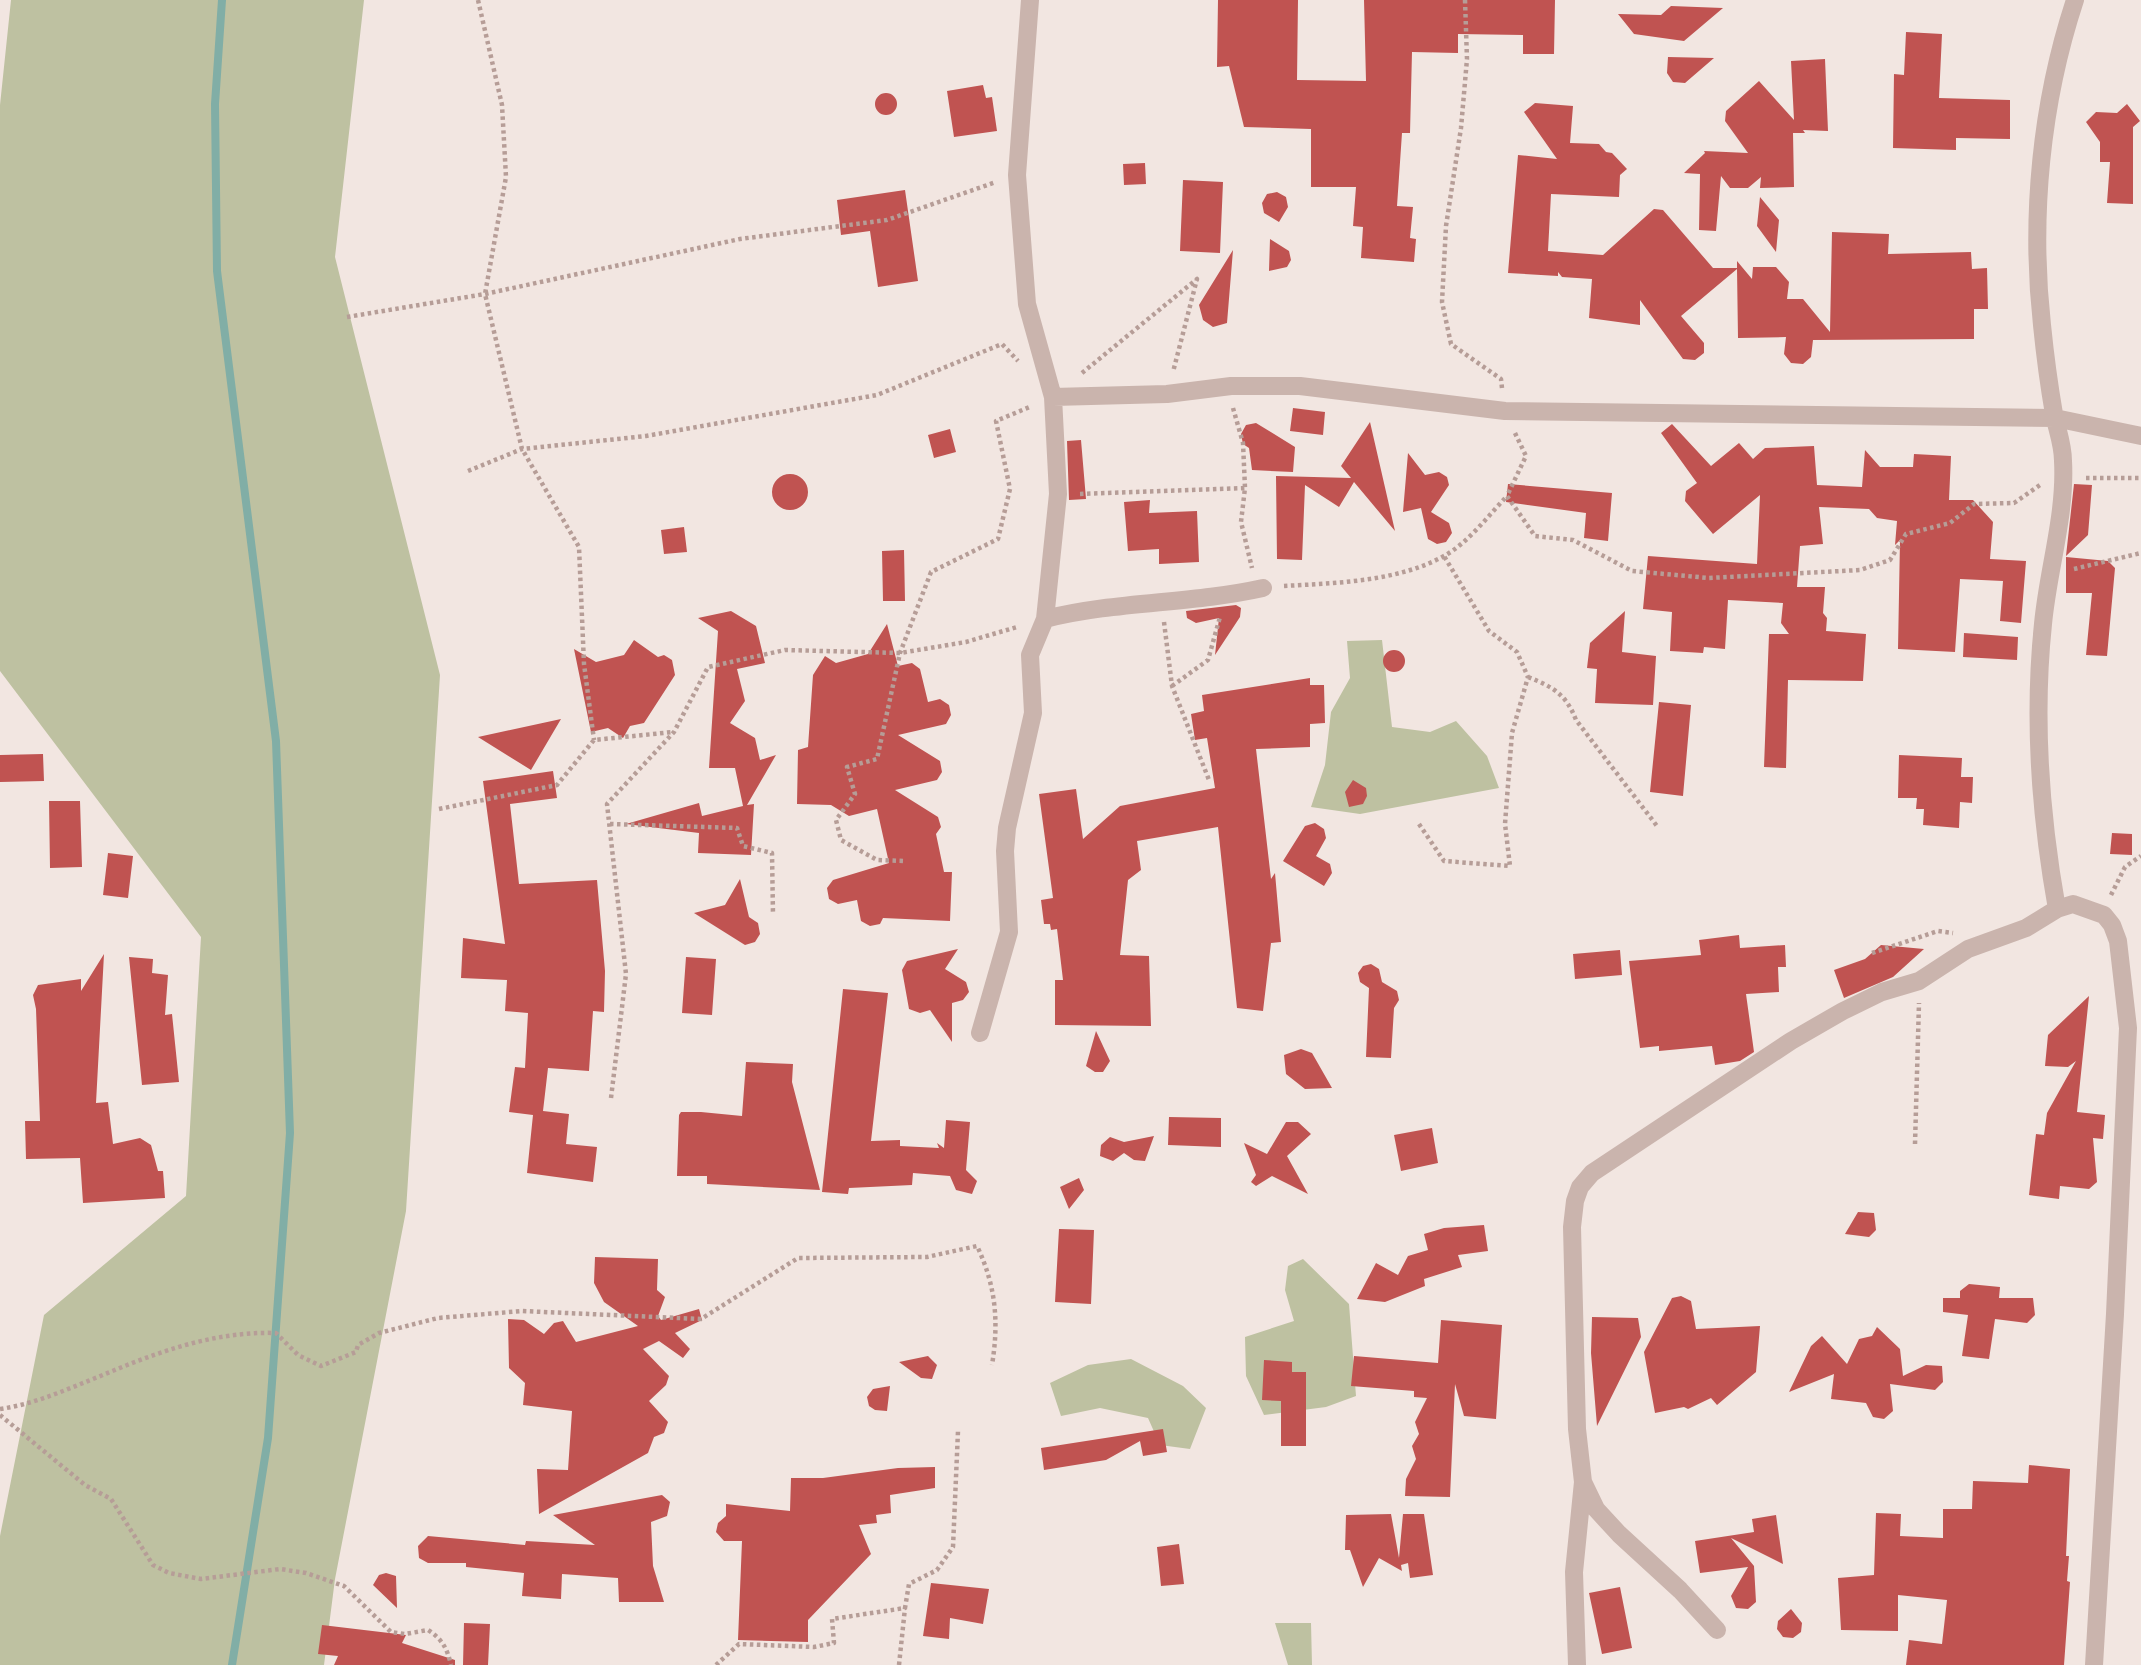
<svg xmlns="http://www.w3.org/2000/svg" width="2141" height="1665" font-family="'Varela Round',sans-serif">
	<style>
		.green { fill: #bec1a1 }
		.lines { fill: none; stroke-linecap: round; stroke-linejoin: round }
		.stream { stroke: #81aea6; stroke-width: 8 }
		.building { fill: #c05351 }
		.path { stroke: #b69d97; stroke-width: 4.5; stroke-dasharray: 3.5 3.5; stroke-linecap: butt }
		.street { stroke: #cab4ad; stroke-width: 18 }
	</style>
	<rect width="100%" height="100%" fill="#f2e6e1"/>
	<path class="green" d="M11,0H364L335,257L440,675L406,1211L335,1579L324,1665H0V1536L44,1315L186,1196L201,937L0,671V105Z
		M1382,640L1392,727L1430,732L1456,721L1487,756L1499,788L1360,814L1311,807L1325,765L1331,712L1350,678L1347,641Z
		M1303,1259L1349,1304L1356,1396L1326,1407L1264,1415L1246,1376L1245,1337L1294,1321L1285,1290L1288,1266Z
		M1131,1359L1183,1386L1206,1408L1190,1449L1160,1445L1148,1418L1100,1408L1061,1416L1050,1383L1088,1365Z
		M1275,1623H1311L1312,1665H1288Z"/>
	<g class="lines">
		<path class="stream" d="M222,0L215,104L217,271L276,741L290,1133L268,1438L232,1665"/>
	</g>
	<path class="building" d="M1218,0H1298L1297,80L1366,81L1364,0H1555L1554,54H1523V35L1458,34V53L1412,52L1410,133H1402L1397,206L1413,207L1410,238L1416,239L1414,262L1361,258L1363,227L1353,226L1356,187H1311V129L1244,127L1229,66L1217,67Z
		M1671,6L1723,8L1684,41L1634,34L1618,14L1661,15Z
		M1906,32L1942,34L1939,98L2010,100V139L1956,138V150L1893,148L1894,74L1904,75Z
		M1668,57L1714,58L1685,83L1673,82L1667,73Z
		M1825,59L1828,131L1803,130L1805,133H1793L1794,187L1760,188L1761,177L1748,188H1730L1721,176L1716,231L1699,230L1700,174L1684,173L1705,153L1704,151L1748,153L1725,121L1726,111L1759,81L1794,120L1791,61Z
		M983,85L986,98L992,97L997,131L954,137L947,91Z
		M875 104a11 11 0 1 1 22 0a11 11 0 1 1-22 0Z
		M1535,103L1573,106L1570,143L1599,144L1606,152L1612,153L1627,169L1620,175L1619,197L1551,194L1548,251L1603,255L1654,209L1663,210L1713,268H1737V261L1752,279L1753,267H1776L1789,282L1787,299H1803L1830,332L1832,232L1889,234L1888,254L1971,252L1972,269L1987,268L1988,309H1974V339L1813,340L1811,357L1803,364L1791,363L1784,354L1786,337L1738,338L1737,269L1681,316L1704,343V353L1695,360L1683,359L1640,300V325L1589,318L1592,279L1562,277L1558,272V276L1508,273L1518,155L1557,159L1524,112Z
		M2127,104L2140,121L2133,127V204L2107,203L2110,162H2100V142L2086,122L2096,112L2117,113Z
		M1145,163L1146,184L1124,185L1123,164Z
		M1183,180L1223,182L1220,253L1180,251Z
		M905,190L918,281L878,287L870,231L841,235L837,200Z
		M1277,192L1286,197L1288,207L1279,222L1264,213L1262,203L1267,194Z
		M1760,197L1779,220L1776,252L1757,226Z
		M1270,239L1289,251L1291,260L1287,267L1269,271Z
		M1233,250L1227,323L1213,327L1203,320L1199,305Z
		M1293,408L1325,412L1323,435L1290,431Z
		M1370,422L1395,531L1354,482L1339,507L1305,485L1302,560L1277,559L1276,476L1351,478L1341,466Z
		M1256,423L1295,447L1293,472L1252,470L1249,448L1243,444L1241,434L1246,425Z
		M1672,424L1711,466L1739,443L1753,459L1765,448L1814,446L1817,485L1862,487L1865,450L1880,467H1913L1914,454L1951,456L1949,500H1973L1993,522L1990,559L2026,561L2021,623L2000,621L2003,581L1960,579L1955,652L1898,649L1900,540L1895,545L1897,521L1877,518L1869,509L1819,507L1823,544L1800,546L1797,587H1825L1823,613L1827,618L1826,631L1866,634L1863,681L1788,680L1786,768L1764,767L1769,634H1789L1781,623L1783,603L1728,600L1725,649L1704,647L1703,653L1670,651L1672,612L1643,609L1648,556L1757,564L1760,495L1713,534L1685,501L1686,491L1697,483L1661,433Z
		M950,429L956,452L934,458L928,435Z
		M1081,440L1086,499L1069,500L1067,441Z
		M1408,453L1425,475L1439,472L1447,477L1449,485L1431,512L1449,523L1452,533L1446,542L1437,544L1428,539L1421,508L1403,512Z
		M772 492a18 18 0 1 1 36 0a18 18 0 1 1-36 0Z
		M1508,484L1612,493L1608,541L1584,538L1586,513L1506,502Z
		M2074,484L2092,485L2088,535L2066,556Z
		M1150,500L1149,513L1197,511L1199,562L1159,564V549L1128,551L1124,502Z
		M684,527L687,552L664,554L661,530Z
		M904,550L905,601H883L882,551Z
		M2066,557L2108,561L2115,568L2107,656L2086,655L2092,593H2066Z
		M1236,605L1241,608L1240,617L1215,655L1219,618L1196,623L1187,618L1186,611Z
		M731,611L756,626L765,663L737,669L745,701L730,723L755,738L760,760L776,755L747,805L754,804L751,855L698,853L699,833L626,824L699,803L702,816L743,806L735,768H709L718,631L698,618Z
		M1625,611L1622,652L1656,656L1653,705L1595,703L1597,669L1587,668L1590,643Z
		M887,624L898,666L912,663L920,669L928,702L940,699L949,705L951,715L946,724L898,735L940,761L942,772L937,780L895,790L938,817L941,827L936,834L944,872H952L950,921L883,918L880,924L870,926L861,921L857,900L838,904L829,899L827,888L833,880L889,863L877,809L849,816L831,805L797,804L798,750L808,747L813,675L825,656L836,663L868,654Z
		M1964,633L2018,637L2017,660L1963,657Z
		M634,640L658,657L664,655L672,660L675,675L644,723L630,726L623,738L608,728L591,732L574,649L596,662L624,655Z
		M1383 661a11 11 0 1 1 22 0a11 11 0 1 1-22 0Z
		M1310,678V685H1324L1325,723L1310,724V747L1256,749L1271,879L1275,873L1281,942L1271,943L1263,1011L1237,1008L1218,827L1137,841L1141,870L1128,880L1120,955L1149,956L1151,1026L1055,1025V980H1063L1057,929L1051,930L1050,924H1044L1041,900L1053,898L1039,794L1076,789L1083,839L1120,806L1215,788L1207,738L1195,740L1191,714L1204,711L1202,695Z
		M1659,702L1691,705L1683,796L1650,792Z
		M561,719L531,770L478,737Z
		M43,754L44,781L0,782V755Z
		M1899,755L1962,758L1961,777H1973L1972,803L1960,802L1959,828L1923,825L1924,809H1916L1917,798H1898Z
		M553,771L557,798L510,804L519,884L597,880L605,971L604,1012L593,1011L589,1071L548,1068L543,1111L569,1114L566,1144L597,1147L593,1182L527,1173L533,1115L509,1112L515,1067L525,1068L528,1013L505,1011L507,980L461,978L463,938L505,944L483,781Z
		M1353,780L1366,788L1367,796L1363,804L1349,807L1345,792Z
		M49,801H80L82,867L50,868Z
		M1315,823L1324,829L1326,838L1316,856L1330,864L1332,873L1324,886L1283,861L1305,826Z
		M2112,833L2132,834V855L2110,854Z
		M108,853L133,856L128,898L103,895Z
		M740,879L749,917L758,923L760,934L755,942L745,945L694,913L725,905Z
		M1739,935L1740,948L1785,945L1786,967H1778L1779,992L1746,994L1754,1052L1740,1061L1715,1065L1712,1046L1659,1051V1046L1640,1048L1629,961L1701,955L1699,940Z
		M1881,945L1924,949L1893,977L1844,998L1834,970L1865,959Z
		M958,949L945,969L966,982L969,992L963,1000L952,1003V1042L930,1010L920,1013L909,1009L902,970L907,961Z
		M1620,950L1622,975L1575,979L1573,954Z
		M104,954L96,1103L108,1102L113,1144L140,1138L151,1145L158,1171H163L165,1198L83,1203L80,1158L26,1159L25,1121H40L36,1009L33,995L38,985L81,979V991Z
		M129,957L153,959L152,973L168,975L165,1015L172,1014L179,1082L142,1085Z
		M686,957L716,959L712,1015L682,1013Z
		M1371,964L1379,969L1382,982L1397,991L1399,1000L1394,1008L1391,1058L1366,1057L1369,988L1360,982L1358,973L1363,966Z
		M843,989L888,993L871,1141L900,1140V1146L939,1148L937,1143L944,1148L946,1120L970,1122L966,1170L977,1181L972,1194L956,1190L950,1176L913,1173L912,1185L849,1188L848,1194L822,1192Z
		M2089,996L2077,1112L2105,1115L2103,1139L2093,1138L2097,1182L2089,1189L2060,1186L2059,1199L2029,1195L2036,1134L2044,1135L2047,1113L2076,1061L2068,1067L2045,1066L2048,1035Z
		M1096,1031L1110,1061L1103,1072H1095L1086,1066Z
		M1301,1049L1312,1053L1332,1088L1305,1089L1286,1074L1284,1055Z
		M746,1062L793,1064L792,1082L820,1190L707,1184V1176H677L679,1115L681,1112H701L742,1116Z
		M1169,1117L1221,1118V1147L1168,1145Z
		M1286,1122H1298L1311,1134L1287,1156L1308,1194L1272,1176L1256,1186L1251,1182L1256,1175L1244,1143L1267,1154Z
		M1432,1128L1438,1163L1401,1171L1394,1135Z
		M1154,1136L1145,1161L1134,1160L1124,1153L1113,1161L1100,1156L1101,1145L1110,1137L1124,1142Z
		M1079,1178L1084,1190L1069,1209L1060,1187Z
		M1858,1212L1874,1213L1876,1230L1869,1237L1845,1234Z
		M1484,1225L1488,1251L1458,1255L1462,1267L1424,1279L1425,1286L1385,1302L1357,1299L1376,1263L1398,1275L1408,1256L1428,1250L1424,1234L1444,1228Z
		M1059,1229L1094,1230L1091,1304L1055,1302Z
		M595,1257L658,1259L657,1290L665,1297L658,1316L661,1320L699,1309L702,1320L675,1333L690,1349L683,1358L659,1341L643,1349L669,1376L666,1385L649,1401L668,1422L664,1433L654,1437L648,1453L539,1514L537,1469L568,1470L572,1411L523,1405L525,1383L509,1368L508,1319L524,1320L544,1334L554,1323L563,1321L576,1342L638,1326L604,1302L594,1283Z
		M1969,1284L2000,1287L1999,1298H2033L2035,1315L2027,1323L1995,1319L1989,1359L1962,1356L1968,1315L1943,1312V1298H1960V1291Z
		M1681,1296L1691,1301L1696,1329L1760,1326L1756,1372L1717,1405L1711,1398L1688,1409L1684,1407L1655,1413L1644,1352L1672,1298Z
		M1592,1317L1638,1318L1641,1337L1597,1426L1591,1353Z
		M1441,1320L1502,1325L1496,1419L1464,1416L1455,1384L1450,1497L1405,1496L1406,1479L1416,1459L1412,1446L1419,1434L1415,1422L1427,1398L1414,1397V1391L1351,1386L1354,1356L1438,1363Z
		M1877,1327L1900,1349L1903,1376L1926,1365L1942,1366L1943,1382L1935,1390L1890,1384L1893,1411L1884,1419L1873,1417L1866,1403L1831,1399L1834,1374L1789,1392L1811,1346L1822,1336L1847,1364L1859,1339L1872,1336Z
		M928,1356L937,1365L932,1379L921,1378L899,1362Z
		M1264,1360L1292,1362V1372H1306V1446H1281V1401L1262,1400Z
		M890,1386L887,1411L875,1410L869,1406L867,1397L873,1389Z
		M1163,1429L1167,1452L1143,1456L1140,1441L1106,1460L1044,1470L1041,1448Z
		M2029,1465L2070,1469L2066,1556H2069L2067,1581L2070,1582L2064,1665H1906L1909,1640L1942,1644L1947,1600L1898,1595V1631L1841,1630L1838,1578L1874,1575L1876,1513L1901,1514L1900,1536L1943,1538V1509H1972L1973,1481L2028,1483Z
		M935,1467V1488L890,1495L891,1513L876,1515L877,1523L859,1525L871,1554L808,1620V1642L738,1640L742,1541H724L716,1532L718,1523L726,1516V1504L790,1511L791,1478H823L898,1468Z
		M662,1495L670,1502L667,1516L651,1522L653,1566L664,1602H619L618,1578L562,1574L561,1599L522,1596L524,1573L466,1567V1563H428L419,1558L418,1546L428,1536L525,1545L526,1541L595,1545L553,1515Z
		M1391,1514L1399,1558L1403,1514H1424L1433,1575L1410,1578L1408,1563L1401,1565L1402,1571L1379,1558L1363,1587L1350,1550H1345L1346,1515Z
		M1776,1515L1783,1564L1731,1538L1754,1566L1756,1602L1748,1609L1736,1608L1731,1596L1748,1567L1700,1573L1695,1541L1754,1532L1752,1519Z
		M1179,1544L1184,1584L1161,1586L1157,1547Z
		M386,1573L396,1576L397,1608L373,1585L379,1575Z
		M931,1583L989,1589L983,1624L950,1618L949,1639L923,1636Z
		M1620,1587L1632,1648L1602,1654L1589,1593Z
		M1791,1609L1802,1623L1801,1632L1793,1638L1783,1637L1777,1629L1778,1621Z
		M464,1623L490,1624L488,1665H463Z
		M322,1625L406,1635L402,1643L455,1660V1665H334L338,1656L318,1654Z"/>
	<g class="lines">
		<path class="path" d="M478,0L502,105L506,177L485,294L522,449L579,547L584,664L594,740
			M1465,0L1467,59L1461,128L1446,226L1442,302L1451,344L1501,379L1502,388
			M347,317L485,294L740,239L887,220L996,182
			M1082,373L1197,279L1173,372
			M1233,408L1243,443L1245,488L1241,522L1252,568
			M1515,433L1526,456L1507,496L1535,536L1573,540L1632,571L1709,578L1860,570L1890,560L1906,534L1950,523L1974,504L2014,503L2040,485
			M468,471L522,449L646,436L877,395L1002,344L1018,361
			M2086,478H2141
			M1080,494L1245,488
			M2074,569L2141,553
			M1284,586C1335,583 1397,582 1444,556C1468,543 1488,516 1507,496
			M1164,622L1172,686L1209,780
			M1528,677C1553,687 1566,694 1576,720L1657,826
			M1172,686L1208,660L1220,617
			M439,809L557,785L594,740L673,732
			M610,824L737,828L743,846L772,853L773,915
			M1419,824L1444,861L1510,866L1505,824L1512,733L1528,677L1517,652L1489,631L1444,556
			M903,861L877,860L841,840L836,820L855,794L847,767L877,759L900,653L931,572L998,539L1010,489L996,421L1032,406
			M2111,895L2125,867L2141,856
			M1872,953L1938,931L1953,933
			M611,1098L626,974L607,804L674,732L708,667L785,650L900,653L966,642L1017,627
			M1915,1144L1919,1003
			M0,1409C35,1404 65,1390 98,1377C155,1353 213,1331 276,1333L298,1355L321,1366L356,1352L358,1345L379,1333L438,1318L522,1311L701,1319L798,1258L927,1257L977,1246C996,1286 999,1322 992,1365
			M0,1415L85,1485L111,1499L153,1565L169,1573L201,1579L280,1569L306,1573L344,1586L391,1632L405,1634L428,1630C442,1639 447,1648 451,1665
			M716,1665L739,1644L814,1647L834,1643L832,1619L905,1608L909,1584L937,1570L953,1547L958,1431
			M899,1665L905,1608"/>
		<path class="street" d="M1053,397L1167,394L1231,386H1300L1505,411L2055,418L2141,436
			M1045,619C1116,601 1191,604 1263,588
			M2057,909C2040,814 2033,720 2043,624C2048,570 2066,515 2063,461C2063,444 2057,430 2054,414C2049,385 2045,355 2042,325C2030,217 2041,103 2075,0
			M980,1033L1009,932L1005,851L1007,828L1033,713L1030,655L1045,619L1058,494L1053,397L1027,304L1017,175L1030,0
			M1717,1630L1680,1590L1619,1534L1596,1509L1583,1482L1577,1429L1572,1227L1575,1201L1580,1187L1592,1173L1791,1041L1843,1011L1882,992L1919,981L1968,949L2026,928L2057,909L2073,904L2104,915L2112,925L2118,941L2128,1028L2115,1314L2094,1665
			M1577,1665L1574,1572L1583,1482"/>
	</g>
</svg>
